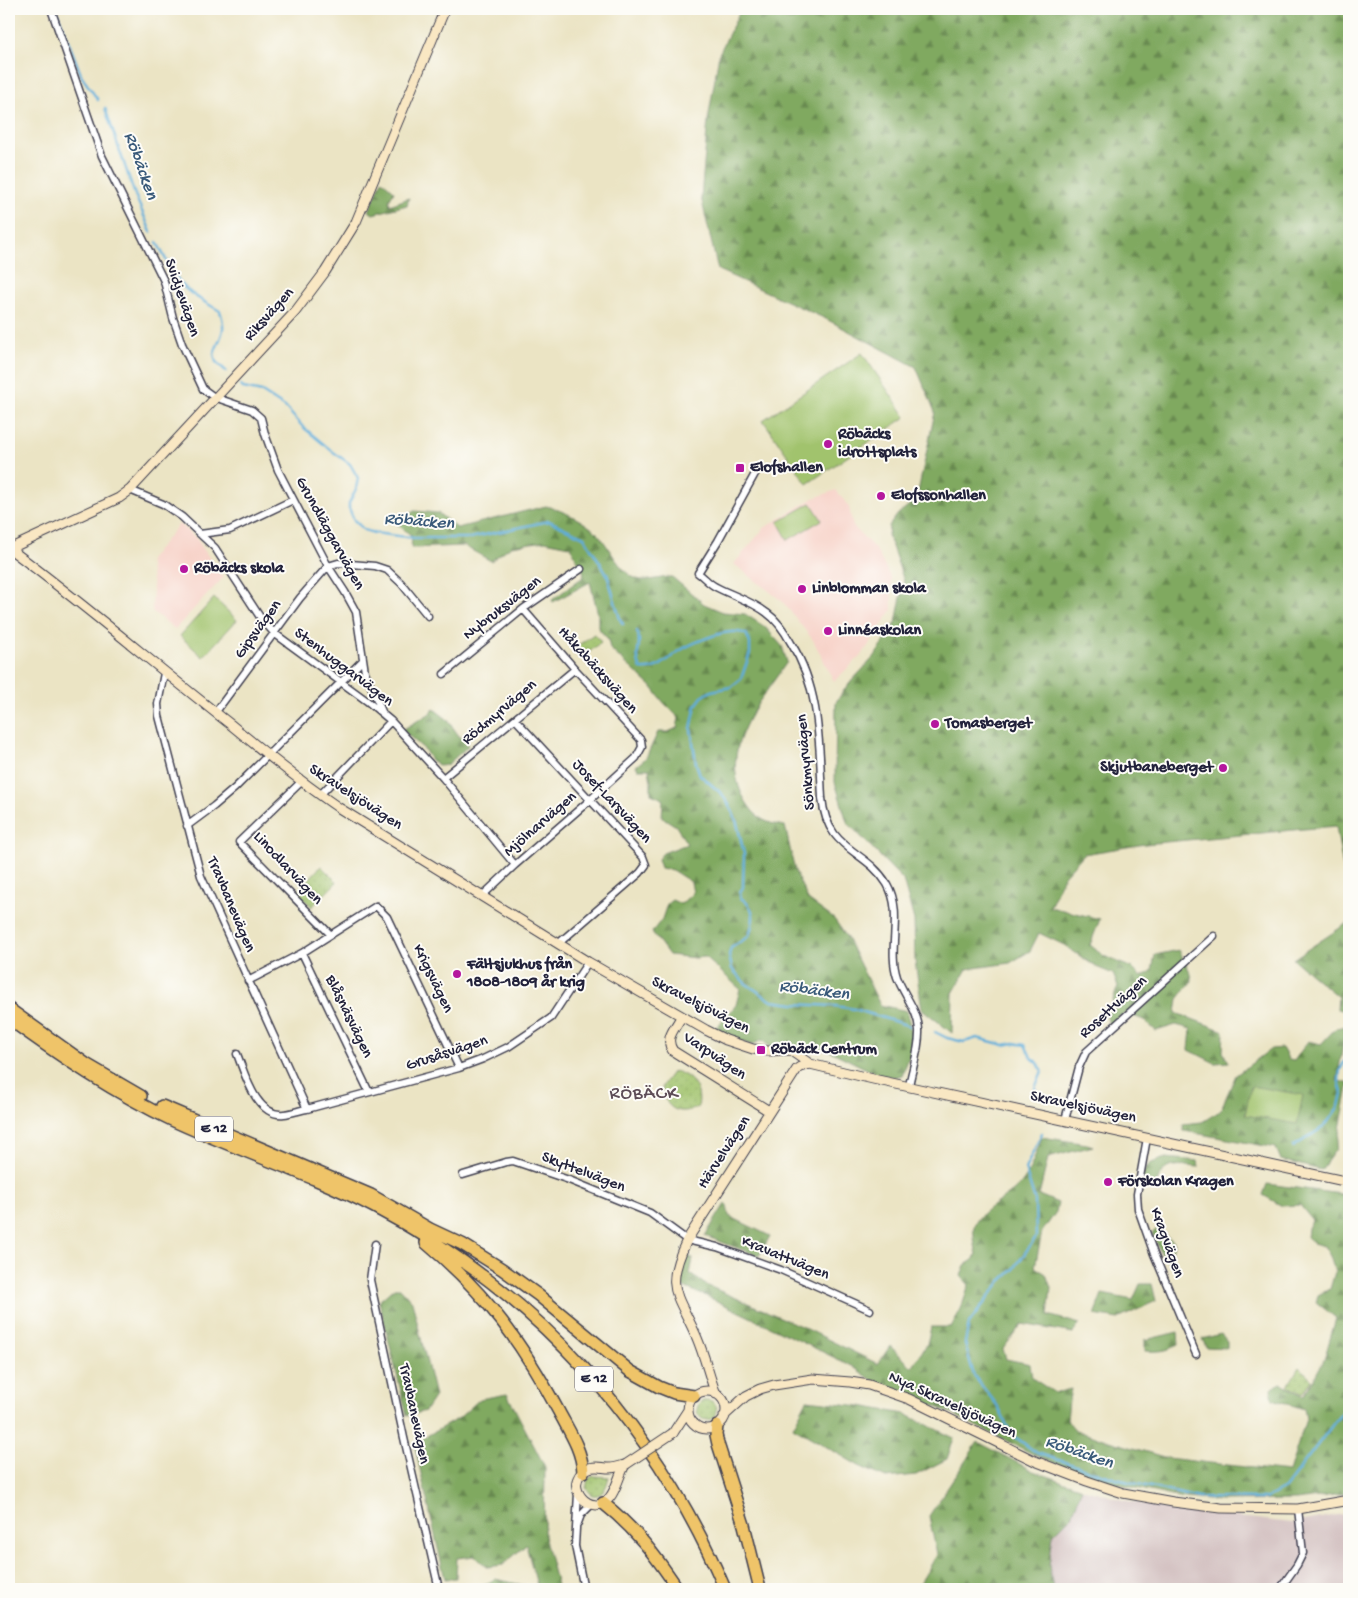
<svg xmlns="http://www.w3.org/2000/svg" width="1358" height="1598" font-family="'Gochi Hand',sans-serif">
	<style>
		.built { fill: #f7d1c7 }
		.industrial { fill: #d2bfc0 }
		.grass { fill: url(#grass-dots); stroke: #627254 }
		.forest { fill: url(#forest-firs); stroke: #51664e }
		.garden { fill: #a1c36d; stroke: #627254 }
		.lines { fill: none; stroke-linecap: round; stroke-linejoin: round }
		.stream { stroke: #5fadd9; stroke-width: 2.5 }
		.street-casing { stroke: #403f50; stroke-width: 9 }
		.secondary-casing { stroke: #403f50; stroke-width: 11 }
		.highway-casing { stroke: #403f50; stroke-width: 14 }
		.street { stroke: #fff; stroke-width: 6 }
		.secondary { stroke: #f9e7c3; stroke-width: 9 }
		.highway { stroke: #efc469; stroke-width: 11 }
		.secondary-bridge-casing { stroke: #403f50; stroke-width: 11; stroke-linecap: butt }
		.secondary-bridge { stroke: #f9e7c3; stroke-width: 9 }
		.poi-dot { fill: #b5179e; stroke: #fdfcf7; stroke-width: 2 }
		.labels { text-anchor: middle; dominant-baseline: central; stroke-width: 4; stroke-linejoin: round; paint-order: stroke }
		.shield { fill: #fdfcf7; stroke: #646373; stroke-width: 1 }
		.shield-label { font-size: 15px; font-weight: bold; fill: #22223b }
		.street-label { font-size: 16px; fill: #22223b; stroke: #fdfcf7 }
		.poi-label { font-size: 16px; font-weight: bold; fill: #22223b; stroke: #fdfcf7; text-anchor: start }
		.water-label { font-size: 18px; font-style: italic; fill: #3a5a7a; stroke: #fdfcf7 }
		.quarter-label { font-size: 19px; letter-spacing: 1px; fill: #5e4d57; stroke: #fdfcf7 }
	</style>
	<defs>
		<pattern id="grass-dots" width="8" height="8" patternUnits="userSpaceOnUse" patternTransform="scale(1.25)"><rect width="8" height="8" fill="#a1c36d"/><path d="M2 2h.1M6 6h.1" fill="none" stroke="#8aa75f" stroke-width="1.8" stroke-linecap="round"/></pattern>
		<pattern id="forest-firs" width="22" height="20" patternUnits="userSpaceOnUse" patternTransform="scale(1.25)"><rect width="22" height="20" fill="#80a960"/><path d="M5 1l3.5 6h-7zM16 11l3.5 6h-7z" fill="#688950"/></pattern>
	</defs>
	<rect width="100%" height="100%" fill="#fdfcf7"/>
	<filter id="ink" filterUnits="userSpaceOnUse"><feTurbulence type="fractalNoise" baseFrequency=".02" numOctaves="2"/><feDisplacementMap in="SourceGraphic" scale="10" xChannelSelector="R" yChannelSelector="G"/><feConvolveMatrix kernelMatrix="1 2 1 2 8 2 1 2 1" color-interpolation-filters="sRGB"/></filter>
	<filter id="wash" filterUnits="userSpaceOnUse"><feTurbulence type="fractalNoise" baseFrequency=".0096" numOctaves="4" result="noise"/><feDisplacementMap in="SourceGraphic" scale="20" xChannelSelector="R" yChannelSelector="G"/><feGaussianBlur stdDeviation="1.12" result="paint"/><feColorMatrix in="noise" values="0 0 0 0 0 0 0 0 0 0 0 0 0 0 0 0 0 1.4 0 .05"/><feComposite in="paint" operator="in"/></filter>
	<g filter="url(#wash)">
		<rect width="100%" height="100%" fill="#ebe4c4"/>
		<path class="built" d="M836,490L849,507L853,526L876,550L891,578L892,610L862,655L834,681L813,640L782,601L734,564L764,528L814,498Z
			M179,524L196,538L223,578L175,629L152,611L153,587L149,560Z"/>
		<path class="industrial" d="M1082,1488L1123,1500L1174,1510L1292,1523L1349,1513V1589H1053L1049,1566L1053,1535L1072,1516Z"/>
		<path class="grass" d="M594,634L601,642L588,653L580,652L577,646Z
			M321,866L337,882L312,907L297,892Z
			M673,1071C691,1074 702,1089 698,1107C678,1117 664,1108 662,1086Z
			M1299,1367L1312,1379L1303,1394L1288,1386Z
			M697 1410a10 10 0 1 1 20 0a10 10 0 1 1-20 0Z
			M594,1476L609,1477C606,1487 604,1497 592,1495L586,1488L588,1479Z"/>
		<path class="forest" d="M741,9H1349V905L1336,826L1145,844L1084,854L1064,876L1050,907L1100,919L1090,945L1104,956L1132,968L1141,977L1152,971L1155,955L1179,950L1191,974L1192,981L1178,999L1176,1013L1224,1031L1223,1052L1229,1062L1215,1063L1189,1050L1191,1029L1176,1025L1156,1031L1144,1020L1125,1013L1109,1026L1107,1017L1118,986L1113,974L1096,967L1064,945L1039,933L1030,951L1010,963L967,969L953,993L952,1033L922,1009L915,961L914,920L903,880L847,822L835,782L836,702L847,686L875,656L896,623L904,581L888,535L889,526L898,514L913,502L918,492L935,412L916,367L826,319L718,270L701,197L708,120L719,54Z
			M382,180L394,191L389,200L390,205L409,198L407,205L373,214L369,211Z
			M546,506C564,511 583,520 597,533C609,545 621,577 641,580C649,581 663,577 672,577L704,604L723,612L745,614L765,627L782,646L787,662C760,702 716,749 745,800C756,818 764,823 785,826L795,871L808,900L834,919L846,936L880,1005L907,1011L914,1045L902,1075L895,1077L879,1075L828,1050H800L791,1046L770,1047L762,1040L752,1045L728,1038L715,1029L736,1005L740,989L705,957L695,958L669,955L652,932L662,919L667,904L672,900L681,904L693,893L691,882L672,870L661,868L658,859L663,853L687,844L676,826L662,817L663,799L651,794V782L649,769H638L636,766L646,758L658,732H668L677,728L679,718L664,703L651,686L610,649L608,639L598,628V614L590,582L553,602L552,600L583,577L584,573L570,546L545,541L511,546L491,561L464,546L411,548L412,536L397,524L414,511L438,513L457,528Z
			M434,709L447,719L459,736L465,740L468,746L447,765L440,766L431,760L424,749L402,730L429,714Z
			M1349,922V1012L1337,1009L1338,997L1293,959Z
			M1346,1026L1337,1081L1349,1083L1336,1149L1321,1170L1281,1160L1276,1148L1184,1131L1183,1124L1202,1122L1220,1111L1236,1075L1271,1049L1282,1048L1289,1060L1294,1061L1308,1041L1321,1044L1336,1028Z
			M1042,1137L1087,1144L1093,1146L1048,1158L1039,1195L1058,1203L1056,1212L1042,1232L1035,1267L1046,1274L1051,1288L1048,1315L1080,1324L1073,1333L1022,1324L1003,1349L1006,1359L1030,1364L1032,1378L1055,1393L1071,1389L1069,1400L1067,1420L1076,1431L1167,1458L1289,1472L1306,1419L1304,1409L1273,1399L1271,1389L1280,1383L1304,1396L1324,1360L1336,1318L1316,1302L1318,1295L1330,1289L1335,1272L1330,1256L1324,1246L1313,1243L1307,1238L1308,1228L1312,1220L1300,1205L1282,1206L1263,1195L1267,1184L1349,1195V1229L1343,1240L1349,1248L1347,1257C1353,1268 1345,1279 1349,1290V1493L1296,1500L1220,1501L1176,1497L1089,1477L1035,1455L949,1412L875,1382L852,1366L702,1294L680,1286L684,1253L693,1259L690,1274L706,1285L803,1327L878,1364L890,1346L912,1367L927,1344L931,1327H951L961,1309L969,1285L961,1276L965,1265L973,1260L977,1254C975,1246 973,1235 974,1227C978,1209 1014,1196 1024,1180C1031,1171 1037,1149 1042,1137Z
			M1166,1158L1198,1161L1199,1167C1171,1165 1163,1161 1154,1191L1140,1185C1145,1165 1146,1164 1166,1158Z
			M725,1204L727,1206L729,1216L770,1236L759,1256L705,1236Z
			M1158,1229L1174,1242L1170,1262L1164,1259L1152,1233Z
			M1140,1284H1152L1156,1301L1118,1319L1094,1315L1102,1294L1133,1300Z
			M394,1288H400L412,1301L435,1396L425,1411L407,1416L379,1301Z
			M1178,1332L1179,1345C1167,1351 1158,1352 1145,1351V1340Z
			M1221,1334L1227,1341V1348L1206,1347L1202,1339Z
			M507,1394L545,1467L544,1536L558,1589H477L495,1579L532,1587L537,1585L526,1545L503,1565L487,1567L475,1556L457,1558L456,1578L445,1579L414,1443L459,1418L480,1399Z
			M807,1400L861,1406L905,1414L954,1438L947,1459L916,1475L886,1478L859,1466L793,1427Z
			M978,1442L1033,1471L1082,1488L1072,1516L1053,1535L1049,1566L1053,1589H927L920,1583L937,1555L929,1516Z"/>
		<path class="garden" d="M862,353L906,417L807,484L763,420Z
			M811,503L822,520L788,540L778,522Z
			M214,598L237,620L203,657L180,636Z
			M1251,1086L1303,1095L1297,1124L1245,1115Z"/>
		<g class="lines">
			<path class="stream" d="M56,9L82,77L98,100
				M105,108L135,195L151,232
				M157,242C165,258 174,277 186,289C196,298 208,304 220,311C227,332 221,334 214,354L216,362L226,371
				M240,385L243,388L262,392L285,407L303,427L332,451L350,464L358,478L356,489L349,503V508L354,520L364,530L374,533L414,538H470L549,521L584,537L607,574L620,619L623,624
				M637,631C643,643 633,655 641,669C659,671 666,660 679,651C692,643 716,633 731,632C736,631 741,633 746,633L750,643V653L741,679L731,687L711,691L702,697L696,705L691,729L696,763L700,775L722,794L731,808L737,823L744,854L743,887L740,893L741,898C757,909 754,920 749,936L731,948L729,955L732,969L745,983L772,1001L794,1004L835,1006L854,1009L910,1026
				M935,1032L947,1038L964,1042L977,1038L1004,1045L1014,1043L1025,1045L1031,1057L1038,1063L1042,1071L1035,1088L1037,1091L1047,1096L1049,1100
				M1047,1096L1054,1100
				M1042,1133L1025,1169L1035,1201L1036,1237L1014,1269L1001,1281L969,1323L965,1343L974,1376L997,1405L1011,1434L1037,1453L1116,1479L1199,1498L1265,1499L1285,1488L1349,1403
				M1293,1147L1325,1126L1339,1106L1342,1093L1339,1082L1340,1070L1346,1059L1349,1044"/>
		</g>
	</g>
	<g filter="url(#ink)">
		<g class="lines">
			<defs>
				<path id="street" d="M51,9L102,156L164,281L173,318L182,344L203,389L214,397L252,410L261,418L265,434L278,470L328,566L345,592L356,612L365,672L383,714
					M756,472L718,541L698,573C704,577 709,584 716,587C733,596 752,601 767,613C777,620 785,632 791,643C821,690 819,744 822,798C827,852 865,848 887,884C904,913 887,947 897,977C904,996 918,1010 919,1030C920,1049 912,1068 909,1086
					M130,490L163,504L182,517L200,534L215,548L260,617L274,633L367,701L391,721L443,778L515,865
					M200,534L230,530L293,500
					M164,673L158,704L159,716L201,876L307,1109
					M444,674L523,609L581,569
					M215,713L300,598L328,566L338,563L375,566L387,570L401,583L428,616
					M515,719L643,857L646,865L640,873L559,943
					M443,778L575,669
					M301,782L239,842L330,934
					M320,795L391,721
					M187,826L214,806L235,788L362,661
					M482,896L515,865L590,800L636,758L642,747L641,740L575,669L523,609
					M302,953L369,1092
					M248,981L302,953L376,906L387,917L459,1068
					M237,1054C245,1074 256,1117 284,1114C292,1113 300,1110 307,1109L459,1068L483,1059L508,1047L551,1018L588,962
					M1065,1120L1079,1067L1086,1052L1214,936
					M1147,1138L1137,1194L1138,1209L1154,1254L1196,1354
					M463,1175L506,1162L513,1161L569,1180L650,1213L687,1240L717,1247L781,1270L870,1310
					M375,1244L370,1280L404,1438L439,1589
					M578,1493L575,1546L584,1589
					M578,1523L581,1515L592,1504
					M1280,1589L1297,1565L1303,1553L1298,1509"/>
				<path id="secondary" d="M9,549L119,498L130,490L295,312L325,272L356,222L445,9
					M10,549C85,605 156,666 230,724C265,753 301,782 339,808L588,962L706,1030L726,1040L753,1049L768,1051L790,1050L810,1064L873,1079L1349,1182
					M681,1017C675,1029 664,1038 673,1051L769,1111
					M688 1410a19 19 0 1 1 38 0a19 19 0 1 1-38 0Z
					M716,1394C709,1376 705,1357 697,1338C678,1293 663,1290 687,1240L797,1069L800,1067L810,1064
					M724,1416L746,1396L760,1389L774,1385L813,1379L850,1382L869,1385L909,1399L1035,1461L1087,1481L1123,1493L1173,1502L1221,1508L1298,1509L1349,1500
					M673,1433L688,1410
					M625,1465C619,1475 616,1490 610,1497C592,1521 560,1484 587,1469C594,1465 602,1468 610,1468C615,1468 620,1466 625,1465Z"/>
				<path id="highway" d="M9,1009L86,1064L141,1096
					M9,1019C63,1058 113,1092 174,1121C239,1151 309,1173 374,1207C534,1291 654,1422 725,1589
					M162,1106L371,1195L430,1229L462,1244L502,1269L538,1295L630,1371L659,1387L674,1393L694,1396
					M426,1243C487,1294 522,1343 559,1412C569,1431 582,1450 583,1472
					M717,1426L716,1435L718,1444L744,1525L760,1589
					M603,1503C636,1529 655,1555 678,1589"/>
			</defs>
			<use href="#street" class="street-casing"/>
			<use href="#secondary" class="secondary-casing"/>
			<use href="#highway" class="highway-casing"/>
			<use href="#street" class="street"/>
			<use href="#secondary" class="secondary"/>
			<use href="#highway" class="highway"/>
			<defs>
				<path id="secondary-bridge" d="M625,1465L673,1433"/>
			</defs>
			<use href="#secondary-bridge" class="secondary-bridge-casing"/>
			<use href="#secondary-bridge" class="secondary-bridge"/>
		</g>
	</g>
	<g class="poi-dot">
		<circle cx="828" cy="444" r="5"/>
		<rect x="735" y="463" width="10" height="10" rx="2.5"/>
		<circle cx="881" cy="496" r="5"/>
		<circle cx="184" cy="569" r="5"/>
		<circle cx="802" cy="589" r="5"/>
		<circle cx="828" cy="631" r="5"/>
		<circle cx="935" cy="724" r="5"/>
		<circle cx="1223" cy="768" r="5"/>
		<circle cx="457" cy="974" r="5"/>
		<rect x="756" y="1045" width="10" height="10" rx="2.5"/>
		<circle cx="1108" cy="1182" r="5"/>
	</g>
	<g class="labels">
		<g class="shield">
			<rect x="195" y="1116.5" width="38" height="25" rx="4"/>
			<rect x="575" y="1366.5" width="38" height="25" rx="4"/>
		</g>
		<g class="shield-label">
			<text x="214" y="1129">E 12</text>
			<text x="594" y="1379">E 12</text>
		</g>
		<g class="street-label">
			<text transform="translate(181 298) rotate(71)">Svidjevägen</text>
			<text transform="translate(270 315) rotate(-48)">Riksvägen</text>
			<text transform="translate(329 534) rotate(61)">Grundläggarvägen</text>
			<text transform="translate(503 609) rotate(-38)">Nybruksvägen</text>
			<text transform="translate(259 630) rotate(-54)">Gipsvägen</text>
			<text transform="translate(343 668) rotate(37)">Stenhuggarvägen</text>
			<text transform="translate(597 671) rotate(48)">Håkabäcksvägen</text>
			<text transform="translate(500 713) rotate(-40)">Rödmyrvägen</text>
			<text transform="translate(807 762) rotate(-95)">Sönkmyrvägen</text>
			<text transform="translate(355 798) rotate(33)">Skravelsjövägen</text>
			<text transform="translate(611 802) rotate(47)">Josef-Larsvägen</text>
			<text transform="translate(541 825) rotate(-41)">Mjölnarvägen</text>
			<text transform="translate(287 869) rotate(47)">Linodlarvägen</text>
			<text transform="translate(230 905) rotate(67)">Travbanevägen</text>
			<text transform="translate(432 979) rotate(64)">Krigsvägen</text>
			<text transform="translate(700 1006) rotate(27)">Skravelsjövägen</text>
			<text transform="translate(1114 1008) rotate(-42)">Rosettvägen</text>
			<text transform="translate(348 1017) rotate(64)">Blåsnäsvägen</text>
			<text transform="translate(447 1054) rotate(-18)">Grusåsvägen</text>
			<text transform="translate(714 1057) rotate(34)">Varpvägen</text>
			<text transform="translate(1083 1108) rotate(12)">Skravelsjövägen</text>
			<text transform="translate(725 1153) rotate(-57)">Härvelvägen</text>
			<text transform="translate(583 1173) rotate(21)">Skyttelvägen</text>
			<text transform="translate(1166 1243) rotate(70)">Kragvägen</text>
			<text transform="translate(785 1259) rotate(22)">Kravattvägen</text>
			<text transform="translate(952 1406) rotate(25)">Nya Skravelsjövägen</text>
			<text transform="translate(413 1414) rotate(78)">Travbanevägen</text>
		</g>
		<g class="poi-label">
			<text x="838" y="435">Röbäcks<tspan x="838" dy="18">idrottsplats</tspan></text>
			<text x="750" y="468">Elofshallen</text>
			<text x="891" y="496">Elofssonhallen</text>
			<text x="194" y="569">Röbäcks skola</text>
			<text x="812" y="589">Linblomman skola</text>
			<text x="838" y="631">Linnéaskolan</text>
			<text x="945" y="724">Tomasberget</text>
			<text x="1213" y="768" text-anchor="end">Skjutbaneberget</text>
			<text x="467" y="965">Fältsjukhus från<tspan x="467" dy="18">1808-1809 år krig</tspan></text>
			<text x="771" y="1050">Röbäck Centrum</text>
			<text x="1118" y="1182">Förskolan Kragen</text>
		</g>
		<g class="water-label">
			<text transform="translate(140 166) rotate(70)">Röbäcken</text>
			<text transform="translate(419 522) rotate(4)">Röbäcken</text>
			<text transform="translate(814 991) rotate(7)">Röbäcken</text>
			<text transform="translate(1079 1453) rotate(19)">Röbäcken</text>
		</g>
		<g class="quarter-label">
			<text x="644" y="1094">RÖBÄCK</text>
		</g>
	</g>
	<rect width="1358" height="1598" fill="none" stroke="#fdfcf7" stroke-width="30"/>
</svg>
